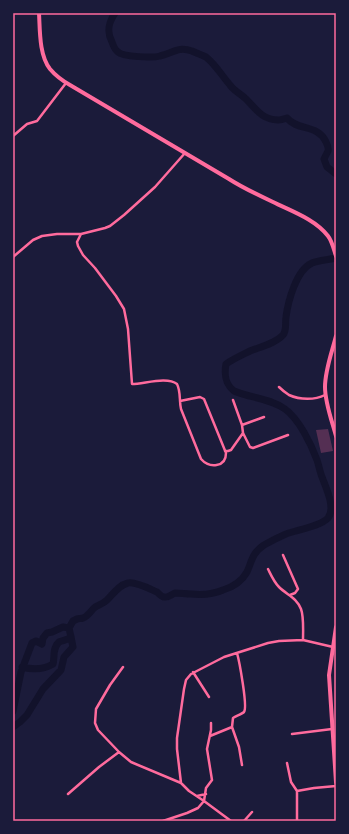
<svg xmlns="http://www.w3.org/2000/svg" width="349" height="834" font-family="Roboto,sans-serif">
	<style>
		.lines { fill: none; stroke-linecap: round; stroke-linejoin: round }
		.river { stroke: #12122b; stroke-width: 7 }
		.building { fill: #542f53 }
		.minor { stroke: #ff6b9d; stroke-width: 2.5 }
		.trunk { stroke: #ff6b9d; stroke-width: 4 }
		.neatline { fill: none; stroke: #ff6b9d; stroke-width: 1.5 }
	</style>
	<rect width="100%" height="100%" fill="#1b1b3a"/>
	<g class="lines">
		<path class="river" d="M115,13C109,22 106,31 112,42C113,45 115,50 118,52C123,57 153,58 160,56C173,53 178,46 192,51C196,53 202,55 206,57C216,65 222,76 230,85C234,91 241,94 246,99C256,109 262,120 278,120C281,120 284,119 287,118C297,131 318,124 326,142C327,144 329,148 328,151C327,153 325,157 324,159L327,167L336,174
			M22,667C33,670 43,670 53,664C55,657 52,648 59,642C63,640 68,640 71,637
			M13,711L21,672L32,643L36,641L42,644L43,638L47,633L52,632L63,627L69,628
			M13,727L20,722L27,715L43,689L61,670L64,657L73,647L71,637L69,628L73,621L77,619C79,618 81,619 83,618C87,617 91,611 94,608C98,605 103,604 107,600C113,594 119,585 128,583C135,581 150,589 157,592C159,594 162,597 164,597C168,598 172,594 175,593C180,593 186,594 191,594C201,595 214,594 223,590C233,587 242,581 247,572C252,561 252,553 264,545C271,541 279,537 286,534C297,530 321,526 328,518C336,508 326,488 322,477C320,472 319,466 317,460C311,444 299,419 285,409C270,398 250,398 234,391C225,384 224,375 226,364C233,359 242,355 250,351C260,347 276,343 283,335C287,330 285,323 286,317C288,302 296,270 312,263C319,260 328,260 336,258"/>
	</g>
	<path class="building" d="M328,429L333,451L321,453L316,430Z"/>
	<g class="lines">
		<path class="minor" d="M13,136L27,124L37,121L66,83
			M81,234L77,242L78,246L83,255L95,268L116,296L124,309L128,329L132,384C144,384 167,376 177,384C181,392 179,400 181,409L201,459C209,468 226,468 226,453L204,399L200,397L180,401
			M13,257L33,240L42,236L57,234H81L105,228L110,226L124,215L155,187L185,153
			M279,387C282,390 286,393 289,395C300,400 315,400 325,395
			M242,425L264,417
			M243,433L250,447L253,448L288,435
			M225,451H228L231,450L243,433L242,425L233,400
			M283,555L298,589L295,593L290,595
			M268,569C271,575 274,582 279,587C287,595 297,598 301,609C304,617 303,632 303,640
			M123,667L110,685L96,709L95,723L98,730L119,752L131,762L181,783L189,791L204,801L231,821
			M193,672L209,697
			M232,727L239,747L242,765
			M292,734L332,729
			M210,736L232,727L233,718C236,716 242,714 244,712C248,707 239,660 237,653
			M287,763L291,782L297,791
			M181,783L177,749V738L184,689L186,680L191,674L224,657L268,643L279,641L303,640L333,647
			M68,794L99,767L119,752
			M197,796L206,794
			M163,821L187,813L198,808L204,801L206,788L212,780L207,749L211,730V723
			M244,821L252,812
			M297,821V791L314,788L336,786"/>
		<path class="trunk" d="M39,13C40,30 39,55 50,69C55,75 63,81 70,85L229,179C243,188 258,195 273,202C291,211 315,219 328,236C332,241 334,250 336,256
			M336,336C332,352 325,370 325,387C325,403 332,421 336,436
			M336,627L329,675L336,782"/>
	</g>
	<rect width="349" height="834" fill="none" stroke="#1b1b3a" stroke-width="28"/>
	<rect x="14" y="14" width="321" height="806" class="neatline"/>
</svg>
